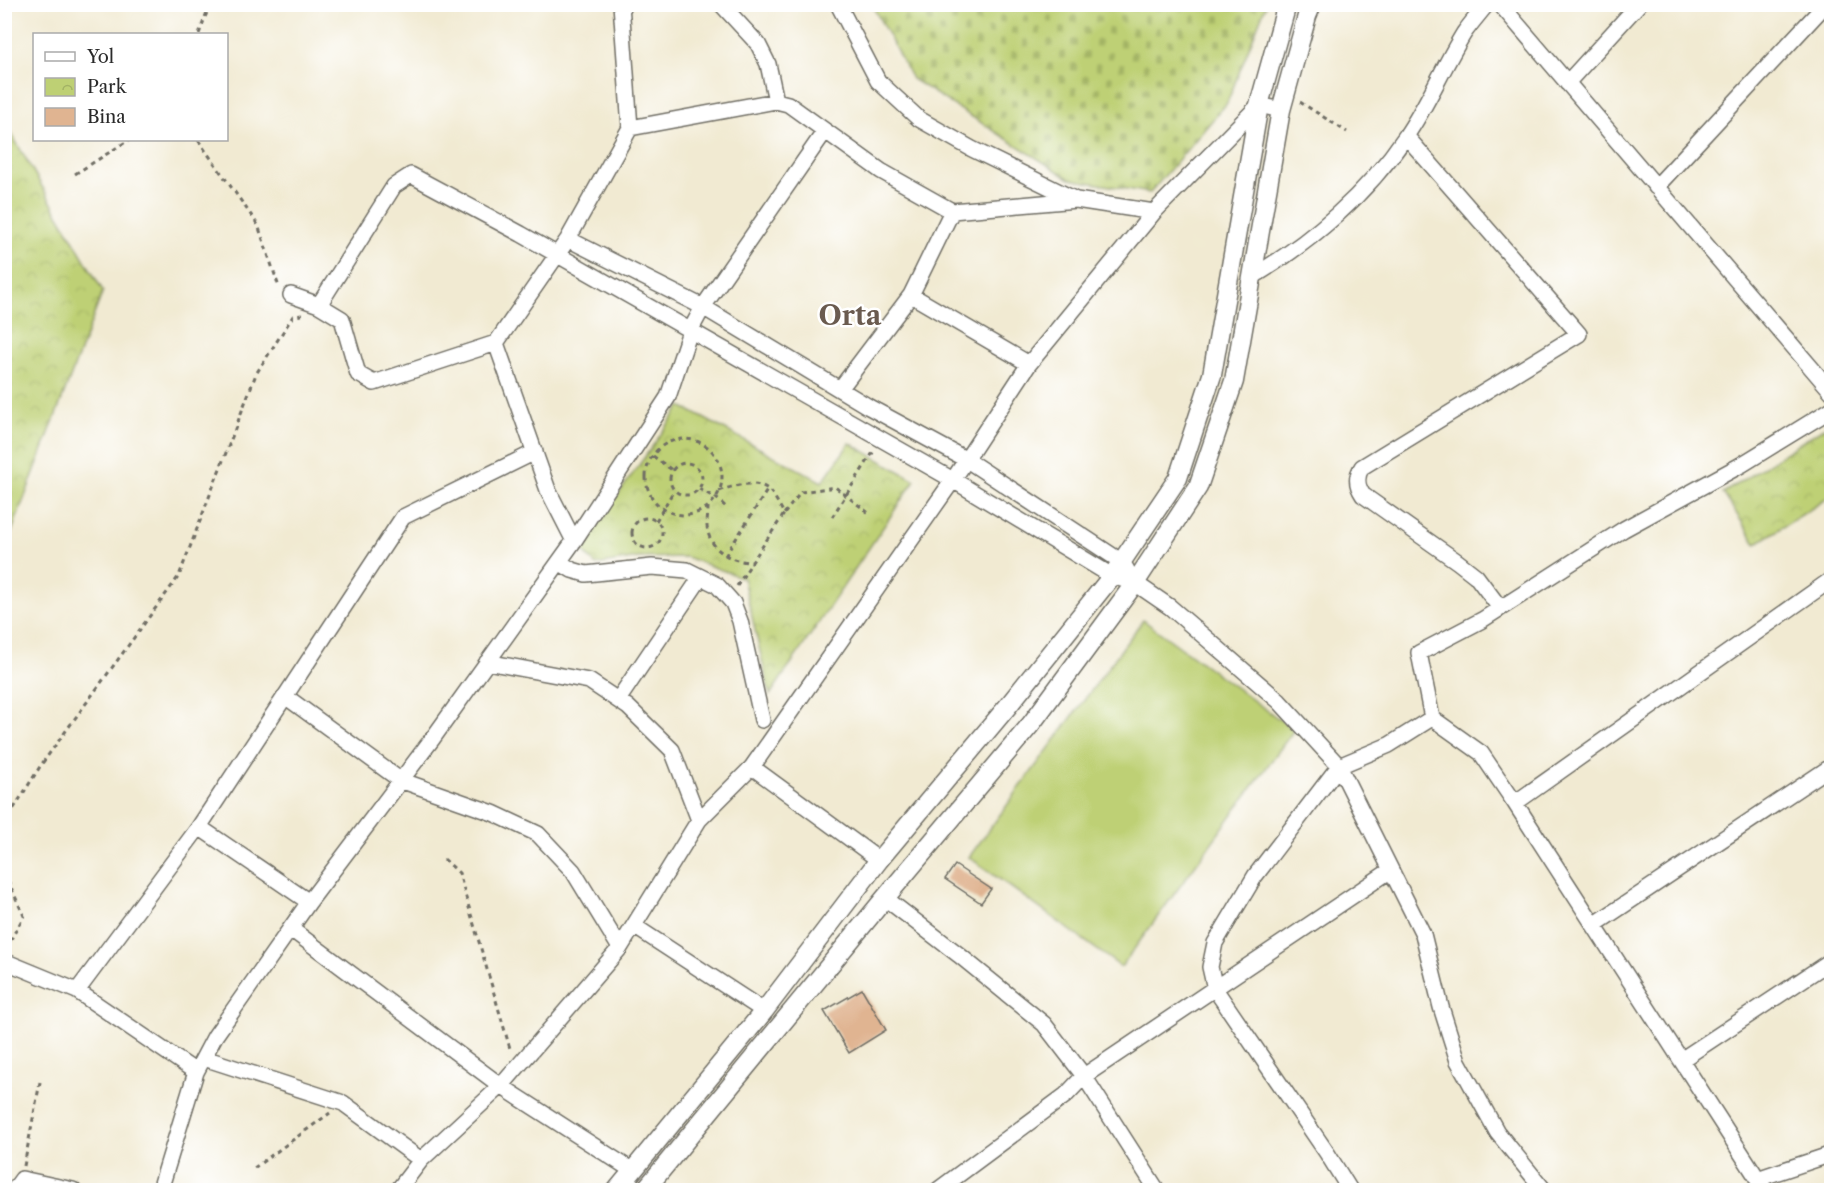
<svg xmlns="http://www.w3.org/2000/svg" width="1836" height="1195" font-family="'Libre Caslon Text',serif">
	<style>
		.cemetery { fill: url(#cemetery-stones); stroke: #747e50; stroke-width: 1.5 }
		.park { fill: url(#park-crowns); stroke: #747e50; stroke-width: 1.5 }
		.garden { fill: #bed074; stroke: #747e50; stroke-width: 1.5 }
		.building { fill: #e0b491 }
		.lines { fill: none; stroke-linecap: round; stroke-linejoin: round }
		.minor-casing { stroke: #706e65; stroke-width: 18 }
		.tertiary-casing { stroke: #706e65; stroke-width: 21 }
		.path { stroke: #706e65; stroke-width: 3; stroke-dasharray: 4.5 4.5; stroke-linecap: butt }
		.minor { stroke: #fff; stroke-width: 15 }
		.tertiary { stroke: #fff; stroke-width: 18 }
		.labels { text-anchor: middle; dominant-baseline: central; stroke-width: 5; stroke-linejoin: round; paint-order: stroke }
		.district-label { font-size: 27px; font-weight: bold; fill: #6a5b4f; stroke: #fff }
	</style>
	<defs>
		<pattern id="cemetery-stones" width="16" height="16" patternUnits="userSpaceOnUse" patternTransform="scale(1.5)"><rect width="16" height="16" fill="#bed074"/><path d="M2 7V4a2 2 0 0 1 4 0v3zM10 15v-3a2 2 0 0 1 4 0v3z" fill="#a3b365"/></pattern>
		<pattern id="park-crowns" width="20" height="18" patternUnits="userSpaceOnUse" patternTransform="scale(1.5)"><rect width="20" height="18" fill="#bed074"/><path d="M2 6a3 3 0 1 1 6 0M12 15a3 3 0 1 1 6 0" fill="none" stroke="#a3b365"/></pattern>
	</defs>
	<rect width="100%" height="100%" fill="#fff"/>
	<filter id="ink" filterUnits="userSpaceOnUse"><feTurbulence type="fractalNoise" baseFrequency=".0167" numOctaves="2"/><feDisplacementMap in="SourceGraphic" scale="12" xChannelSelector="R" yChannelSelector="G"/><feConvolveMatrix kernelMatrix="1 2 1 2 8 2 1 2 1" color-interpolation-filters="sRGB"/></filter>
	<filter id="wash" filterUnits="userSpaceOnUse"><feTurbulence type="fractalNoise" baseFrequency=".008" numOctaves="4" result="noise"/><feDisplacementMap in="SourceGraphic" scale="24" xChannelSelector="R" yChannelSelector="G"/><feGaussianBlur stdDeviation="1.35" result="paint"/><feColorMatrix in="noise" values="0 0 0 0 0 0 0 0 0 0 0 0 0 0 0 0 0 1.4 0 .05"/><feComposite in="paint" operator="in"/></filter>
	<g filter="url(#wash)">
		<rect width="100%" height="100%" fill="#f1ead2"/>
		<path class="cemetery" d="M872,5H1266L1227,103L1150,193L1070,179L912,79Z"/>
		<path class="park" d="M5,123L103,291L5,549L4,123Z
			M681,406L822,482L850,443L915,480L770,695L743,578L686,557L638,558L596,565L580,548Z
			M1831,423V496L1756,544L1723,493Z"/>
		<path class="garden" d="M1143,620L1294,730L1121,967L969,857Z"/>
		<g id="blocks">
			<path class="building" d="M955,865L991,889L981,903L945,879Z
				M862,989L886,1030L849,1053L824,1011Z"/>
		</g>
	</g>
	<g filter="url(#ink)">
		<use href="#blocks" fill-opacity="0" stroke="#706e65" stroke-width="1.5"/>
		<g class="lines">
			<defs>
				<path id="minor" d="M721,4L758,44L768,64L776,101
					M838,4L878,81L919,119L972,149L1076,200
					M1500,4L1832,392
					M1567,83L1639,4
					M630,128L776,101L788,104L881,171L952,211L1076,200L1154,212L1259,105L1281,110
					M1406,136L1579,334L1362,467C1356,476 1356,485 1363,495L1458,562L1476,576L1500,608
					M1656,187L1826,4
					M568,239L703,307L869,407L967,460L1122,562L1127,570
					M1252,277C1311,242 1367,194 1406,136C1428,104 1443,67 1464,33C1471,23 1479,14 1487,4
					M291,295L319,305L394,186L411,175L521,234L953,480L1112,576L1135,583L1170,607L1279,701L1339,766L1423,934L1441,1007L1458,1061L1497,1132L1544,1190
					M911,295L1029,364
					M319,305L342,319L358,374L374,383L496,343
					M840,389L911,295L952,211
					M574,541L548,490L496,343L568,239L630,128L621,4
					M559,562L572,570L586,574L652,567L687,570L717,585L733,603L740,621L762,720
					M487,662L589,681L628,707L672,750L699,820
					M285,696L400,780L493,813L538,834L573,871L620,948
					M618,700L701,577
					M1432,718L1481,753L1515,803L1765,1190
					M752,767L879,860
					M1515,803L1832,579
					M885,898L959,955L1044,1024L1084,1076L1157,1190
					M309,902L199,827L403,517L535,452
					M1594,925L1832,766
					M634,926L764,1011
					M291,929L501,1086L633,1171
					M4,961L77,991L196,1072
					M77,991L199,827
					M204,1058L343,1103L421,1160
					M1681,1060L1832,960
					M1757,1179L1832,1154
					M14,1190L22,1179L73,1190
					M160,1190L196,1072L215,1036L309,902L433,738L574,541L668,397L690,331L703,307L825,131
					M398,1190L421,1160L501,1086L620,948L699,820L752,767L953,480L1029,364L1154,212
					M938,1190L1066,1095L1084,1076L1391,870
					M1350,1190L1327,1153L1215,989L1210,967L1215,943L1255,876L1339,766L1389,745L1432,718L1419,653L1482,620L1624,529L1741,465L1832,409"/>
				<path id="tertiary" d="M617,1190L764,1011L879,860L1008,706L1112,576L1178,478L1212,375L1259,105L1287,4
					M645,1190L885,898L1031,724L1135,583L1198,487L1234,381L1281,110L1307,16L1312,4"/>
			</defs>
			<use href="#minor" class="minor-casing"/>
			<use href="#tertiary" class="tertiary-casing"/>
			<path class="path" d="M199,34L210,4
				M1300,102L1347,132
				M198,140L258,225L279,287
				M75,174L129,140
				M646 477a38 38 0 1 1 76 0a38 38 0 1 1-76 0Z
				M653,456L672,470
				M670 479a16 16 0 1 1 32 0a16 16 0 1 1-32 0Z
				M699,489L716,498L727,508
				M719,491C733,486 754,479 768,489C773,493 781,508 784,514L801,492L835,487L870,514
				M708,507C708,513 707,520 707,526C709,550 731,562 752,562L784,514
				M832,517L874,451
				M632 533a15 15 0 1 1 30 0a15 15 0 1 1-30 0Z
				M656,521L674,490
				M725,556L768,489
				M737,586L752,562
				M4,824L41,765L179,576L256,374L293,316L302,315
				M444,859L459,873L511,1052
				M4,872L24,916L6,948
				M24,1166L40,1082
				M254,1168L330,1113"/>
			<use href="#minor" class="minor"/>
			<use href="#tertiary" class="tertiary"/>
		</g>
	</g>
	<g class="labels">
		<g class="district-label">
			<text x="850" y="315">Orta</text>
		</g>
	</g>
	<rect width="1836" height="1195" fill="none" stroke="#fff" stroke-width="24"/>
	<rect x="33" y="33" width="195" height="108" fill="#ffffff" stroke="#aaaaaa" stroke-width="1.5"/>
	<rect x="45" y="52" width="30" height="9" fill="#ffffff" stroke="#aaaaaa" stroke-width="1.5"/>
	<text x="87" y="63" font-size="18" fill="#2b2b2b">Yol</text>
	<rect x="45" y="78" width="30" height="18" fill="url(#park-crowns)" stroke="#aaaaaa" stroke-width="1.5"/>
	<text x="87" y="93" font-size="18" fill="#2b2b2b">Park</text>
	<rect x="45" y="108" width="30" height="18" fill="#e0b491" stroke="#aaaaaa" stroke-width="1.5"/>
	<text x="87" y="123" font-size="18" fill="#2b2b2b">Bina</text>
</svg>
